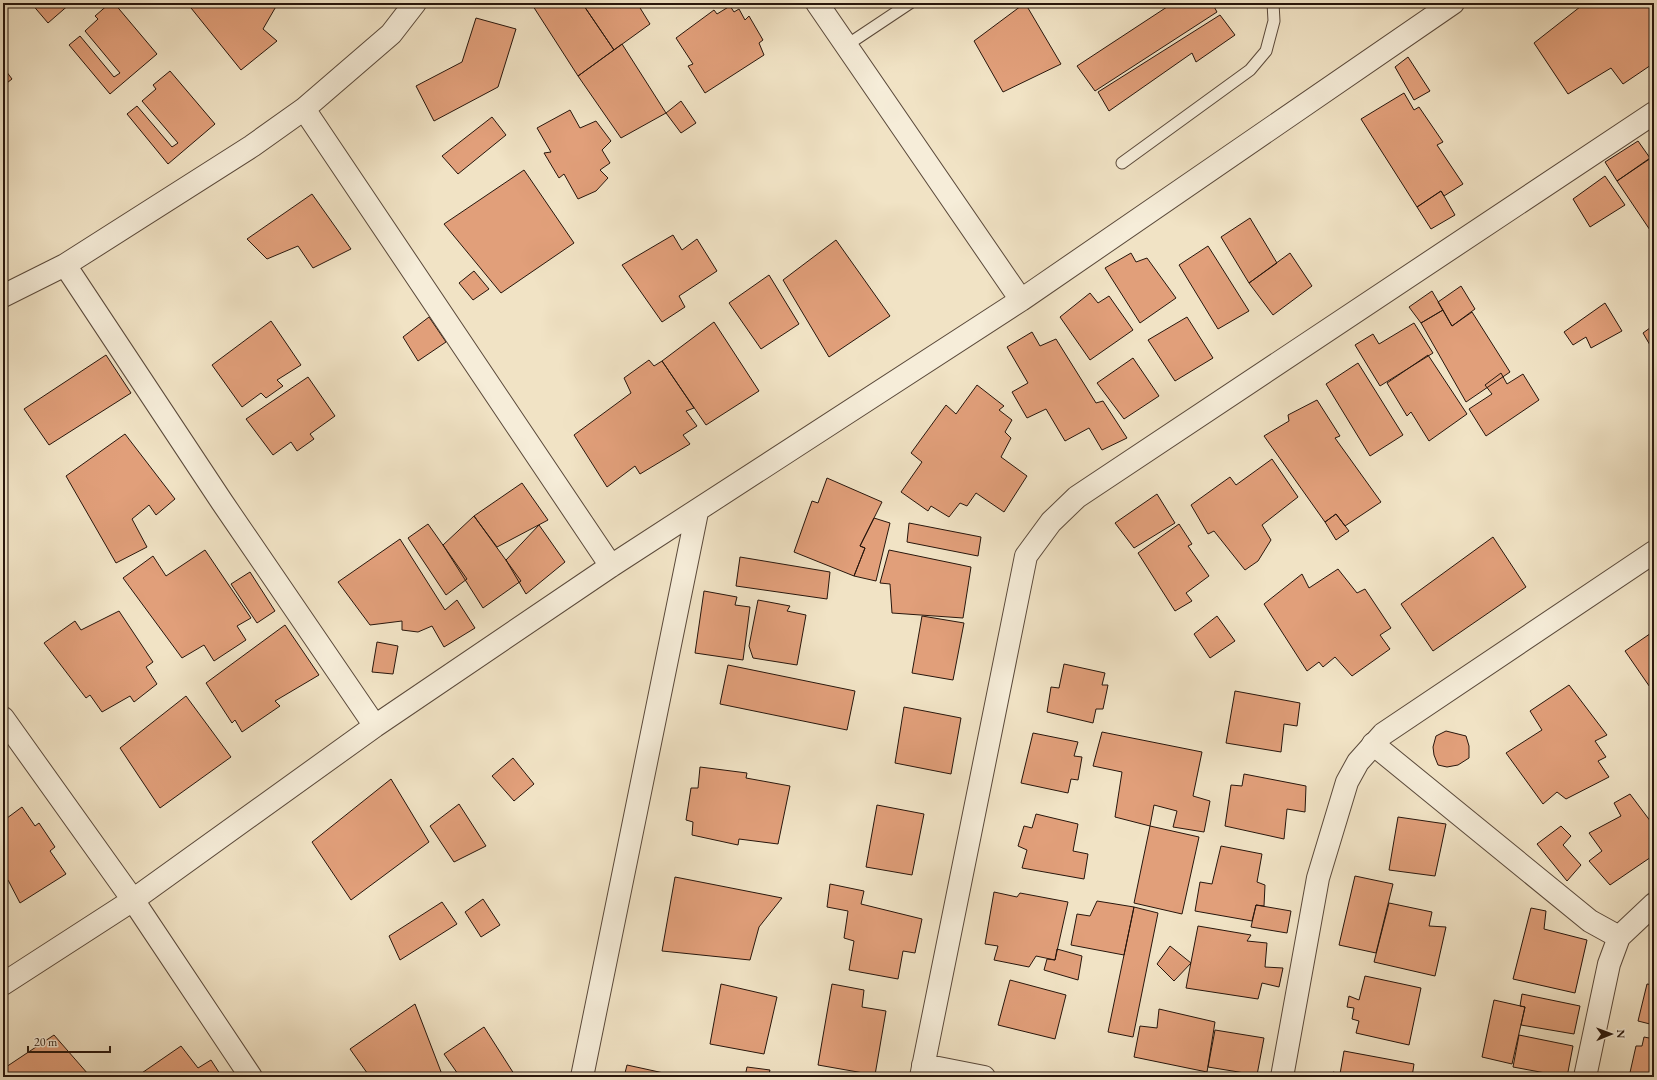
<svg xmlns="http://www.w3.org/2000/svg" width="1657" height="1080" font-family="'EB Garamond',serif">
	<style>
		.building { fill: #e19f7a; stroke: #28160c }
		.lines { fill: none; stroke-linecap: round; stroke-linejoin: round }
		.service-casing { stroke: #5a493a; stroke-width: 13 }
		.minor-casing { stroke: #5a493a; stroke-width: 24 }
		.tertiary-casing { stroke: #5a493a; stroke-width: 24 }
		.service { stroke: #f6edd9; stroke-width: 11 }
		.minor { stroke: #f6edd9; stroke-width: 22 }
		.tertiary { stroke: #f6edd9; stroke-width: 22 }
	</style>
	<rect width="100%" height="100%" fill="#f1e3c5"/>
	<filter id="stains"><feTurbulence type="fractalNoise" baseFrequency=".005" numOctaves="4"/><feColorMatrix values="0 0 0 0 .2 0 0 0 0 .09 0 0 0 0 .02 0 0 0 .5 -.17"/></filter>
	<radialGradient id="worn" r=".72"><stop offset=".6" stop-color="#630" stop-opacity="0"/><stop offset="1" stop-color="#630" stop-opacity=".3"/></radialGradient>
	<path class="building" d="M31,3H49L52,7L56,3H71L48,23Z
		M110,3H114L157,54L110,94L69,45L80,36L114,77L120,73L85,31L98,19L95,16Z
		M187,3H278L263,29L277,41L241,70Z
		M531,3H582L614,50L578,76Z
		M582,3H637L650,24L614,50Z
		M1025,3L1061,64L1003,92L974,41Z
		M1173,3H1212L1217,12L1095,91L1077,66Z
		M1585,3H1649L1654,10V63L1623,84L1611,68L1568,94L1534,43Z
		M730,6L734,12L739,9L745,20L749,16L763,40L759,43L764,55L705,93L688,66L693,64L676,38L714,10L717,14Z
		M1220,15L1235,35L1196,62L1192,53L1109,111L1098,92Z
		M476,18L516,29L498,87L434,121L416,86L462,62Z
		M622,44L666,113L621,138L578,76Z
		M1408,57L1430,91L1414,100L1395,67Z
		M3,67L12,79L3,86Z
		M170,71L215,124L168,164L127,114L137,106L172,147L178,143L142,101L156,89L153,85Z
		M1404,93L1414,110L1419,107L1443,142L1437,145L1463,184L1444,196L1441,191L1417,207L1361,119Z
		M681,101L696,123L681,133L666,113Z
		M570,110L580,128L596,121L611,141L602,150L610,163L600,170L608,178L596,191L578,199L564,174L559,178L544,153L551,152L537,128Z
		M492,117L506,135L458,174L442,156Z
		M1638,141L1650,158L1617,181L1605,162Z
		M1654,156V236L1617,181Z
		M524,170L574,243L501,293L444,224Z
		M1605,176L1625,205L1590,227L1573,199Z
		M1441,191L1455,215L1431,229L1417,207Z
		M312,194L351,249L313,268L298,246L267,259L247,239Z
		M1250,218L1277,263L1249,283L1221,237Z
		M673,235L682,250L697,239L717,271L679,296L685,307L662,322L622,265Z
		M836,240L890,316L829,357L783,280Z
		M1208,246L1249,311L1218,329L1179,265Z
		M1131,253L1136,262L1147,258L1176,298L1140,323L1105,268Z
		M1290,253L1312,286L1273,315L1249,283Z
		M474,271L489,289L473,300L459,283Z
		M769,275L799,324L761,349L729,303Z
		M1461,286L1475,309L1452,326L1438,302Z
		M1432,291L1443,310L1421,323L1409,307Z
		M1090,293L1098,303L1109,296L1133,330L1090,360L1060,317Z
		M1605,303L1622,331L1591,348L1586,337L1573,345L1564,332Z
		M1443,310L1452,326L1472,312L1510,372L1466,402L1421,323Z
		M429,317L446,342L418,361L403,337Z
		M1187,317L1213,358L1175,381L1148,340Z
		M271,321L301,365L277,380L283,386L266,398L261,393L242,407L212,365Z
		M714,322L759,391L706,425L662,361Z
		M1414,323L1433,353L1380,386L1355,345L1373,334L1379,344Z
		M1654,325V352L1643,333Z
		M1032,332L1040,346L1056,339L1096,403L1103,401L1127,438L1102,450L1089,428L1065,441L1046,409L1027,418L1012,392L1028,383L1007,347Z
		M106,355L131,393L49,445L24,409Z
		M1428,355L1467,414L1429,441L1411,412L1407,416L1387,383Z
		M1133,358L1159,396L1124,419L1097,383Z
		M649,360L654,366L662,361L694,408L686,411L697,426L683,435L690,444L640,474L635,466L607,487L574,435L631,393L624,378Z
		M1358,363L1403,435L1370,456L1326,384Z
		M1501,373L1507,384L1523,374L1539,400L1486,436L1469,409L1492,394L1485,385Z
		M308,377L335,416L310,434L314,439L297,451L291,442L273,455L246,419Z
		M977,385L1004,406L999,410L1012,420L1005,432L1011,438L1001,457L1027,476L1004,512L976,493L967,506L960,503L949,517L931,506L928,511L901,492L922,462L911,453L946,405L956,414Z
		M1317,400L1340,436L1335,438L1381,502L1345,526L1336,514L1325,522L1264,436L1289,421L1288,415Z
		M125,434L175,499L156,515L149,505L132,519L147,547L116,563L66,476Z
		M1272,459L1298,497L1262,525L1271,540L1258,561L1245,570L1214,531L1208,534L1191,505L1230,477L1236,485Z
		M827,478L882,502L860,546L865,548L854,576L794,552L812,501L818,503Z
		M522,483L548,520L497,547L474,516Z
		M1157,494L1175,523L1134,548L1115,523Z
		M1336,514L1349,531L1336,540L1325,522Z
		M474,516L521,581L483,608L443,545Z
		M874,518L890,523L876,581L854,576L865,548L860,546Z
		M909,523L981,537L978,556L907,542Z
		M428,524L467,579L446,595L408,538Z
		M1179,524L1192,544L1188,546L1209,576L1186,593L1192,601L1175,611L1138,553Z
		M539,525L565,562L526,594L506,560Z
		M1493,537L1526,587L1433,651L1401,604Z
		M400,539L445,610L457,600L475,628L444,647L432,626L418,632L402,630V621L370,625L338,582Z
		M205,550L251,618L237,626L246,640L214,661L204,645L182,658L123,578L153,556L166,576Z
		M889,550L971,567L963,618L892,613L890,584L880,583Z
		M740,557L830,572L827,599L736,586Z
		M1338,569L1357,593L1365,589L1391,628L1380,635L1390,649L1352,676L1335,657L1323,667L1319,662L1307,671L1264,604L1302,574L1309,588Z
		M250,572L275,611L257,623L231,584Z
		M704,591L737,597L735,605L750,607L743,660L695,653Z
		M758,600L790,606L787,611L806,615L797,665L753,658L749,646Z
		M119,611L153,662L146,667L157,684L134,702L130,696L102,712L90,695L86,698L44,643L75,621L81,630Z
		M922,616L964,623L953,680L912,673Z
		M1217,616L1235,641L1210,658L1194,634Z
		M285,625L319,675L275,701L280,706L242,732L235,720L232,723L206,683Z
		M1654,631V693L1625,651Z
		M377,642L398,646L393,674L372,672Z
		M1064,664L1105,673L1102,685H1108L1103,709H1096L1093,723L1047,712L1051,687L1059,688Z
		M728,665L855,691L847,730L720,704Z
		M1569,685L1607,735L1595,741L1606,757L1598,761L1609,777L1566,799L1557,792L1543,804L1506,753L1542,730L1530,711Z
		M1235,691L1300,703L1297,726L1284,724L1281,752L1226,743Z
		M186,696L231,757L160,808L120,748Z
		M904,707L961,718L951,774L895,763Z
		M1446,731L1466,736L1469,746V758L1458,765L1447,767L1438,765L1434,755L1433,747L1436,736Z
		M1102,732L1202,752L1193,796L1210,801L1204,832L1173,827L1177,811L1154,805L1150,826L1115,817L1122,772L1093,766Z
		M1033,733L1078,742L1074,756L1082,757L1078,780L1071,779L1068,793L1021,783Z
		M513,758L534,784L514,801L492,776Z
		M700,767L747,773L746,778L790,786L778,844L739,839L738,845L692,835L693,822L686,820L691,788H698Z
		M1244,774L1306,786L1305,812L1287,809L1284,839L1225,826L1231,785L1242,786Z
		M391,779L429,842L351,900L312,842Z
		M1630,794L1654,826V855L1610,885L1589,861L1602,851L1589,833L1621,816L1614,803Z
		M459,804L486,846L454,862L430,826Z
		M877,805L924,814L912,875L866,867Z
		M22,807L35,826L39,823L55,847L50,851L66,874L20,903L8,880L3,882V821Z
		M1036,814L1078,824L1073,851L1088,854L1084,879L1022,868L1027,850L1018,846L1024,826L1032,828Z
		M1398,817L1446,824L1435,876L1389,870Z
		M1150,826L1199,837L1182,914L1134,903Z
		M1561,826L1571,836L1563,845L1581,865L1567,881L1537,844Z
		M1221,846L1262,854L1257,882L1265,885L1264,906L1256,905L1252,921L1195,911L1200,882L1212,884Z
		M1355,876L1393,884L1376,953L1339,945Z
		M675,877L782,898L759,927L750,960L662,951Z
		M830,884L864,891L861,904L922,919L915,953L903,951L898,979L849,970L854,941L844,938L848,911L827,907Z
		M994,892L1017,897L1020,893L1068,902L1055,960L1036,956L1029,967L994,960L998,946L985,944Z
		M483,899L500,925L481,937L465,912Z
		M1097,901L1134,907L1124,955L1071,945L1077,914L1090,916Z
		M442,902L457,924L400,960L389,936Z
		M1389,903L1432,912L1429,926L1446,927L1435,976L1374,962Z
		M1256,905L1291,911L1287,933L1251,927Z
		M1134,907L1158,913L1133,1037L1108,1032Z
		M1531,908L1546,911L1544,929L1587,940L1575,993L1513,979Z
		M1198,926L1251,935L1247,941L1267,943L1265,967L1283,968L1279,987L1262,983L1258,999L1186,988Z
		M1170,946L1191,963L1174,981L1157,964Z
		M1057,949L1082,956L1078,980L1044,970L1047,959L1055,960Z
		M1365,976L1421,988L1409,1045L1356,1033L1359,1021L1352,1019L1354,1008L1347,1007L1349,996L1359,1000Z
		M1010,980L1066,995L1055,1039L998,1025Z
		M721,984L777,997L764,1054L710,1044Z
		M832,984L864,990L862,1007L886,1011L875,1075L818,1065Z
		M1647,984L1654,985V1025L1638,1021Z
		M1522,994L1580,1006L1574,1034L1521,1025L1525,1007L1520,1006Z
		M1494,1000L1525,1007L1512,1064L1482,1057Z
		M415,1004L443,1077H370L350,1049Z
		M1159,1009L1215,1022L1207,1072L1134,1057L1140,1026L1157,1028Z
		M484,1027L516,1077H460L444,1054Z
		M1215,1030L1264,1038L1257,1075L1208,1067Z
		M54,1035L88,1074L84,1077H3V1069Z
		M1519,1035L1573,1046L1567,1077L1513,1067Z
		M1644,1037L1654,1039V1077H1629L1636,1046H1642Z
		M181,1046L198,1068L211,1060L222,1077H136Z
		M1344,1051L1414,1064L1412,1077H1332L1333,1072L1340,1074Z
		M627,1065L682,1077H624Z
		M747,1067L770,1070L768,1077H745Z"/>
	<g class="lines">
		<defs>
			<path id="service" d="M847,45L910,3
				M1122,163L1250,70L1266,51L1274,21L1273,3"/>
			<path id="minor" d="M817,3L1021,300
				M304,109L611,566
				M65,265L252,146L304,109L391,34L415,3
				M3,296L65,265L222,502L375,726
				M3,718L133,900L251,1077
				M1373,744L1590,921L1619,937
				M3,984L133,900L375,726L611,566L1021,300L1453,3
				M923,1065L984,1077
				M582,1077L697,512
				M921,1077L1026,556L1051,522L1077,497L1654,113
				M1585,1077L1609,964L1619,937L1654,904"/>
			<path id="tertiary" d="M1282,1077L1318,878L1347,782L1358,762L1383,734L1654,552"/>
		</defs>
		<use href="#service" class="service-casing"/>
		<use href="#minor" class="minor-casing"/>
		<use href="#tertiary" class="tertiary-casing"/>
		<use href="#service" class="service"/>
		<use href="#minor" class="minor"/>
		<use href="#tertiary" class="tertiary"/>
	</g>
	<rect width="1657" height="1080" fill="none" stroke="#f1e3c5" stroke-width="16"/>
	<rect x="4" y="4" width="1649" height="1072" fill="none" stroke="#28160c" stroke-width="2"/>
	<rect x="8" y="8" width="1641" height="1064" fill="none" stroke="#28160c"/>
	<g transform="translate(1611 1034) rotate(89)" stroke="#f6edd9" stroke-width="3" paint-order="stroke">
	<path d="M0-3L7 15L0 10L-7 15Z" fill="#28160c"/>
	<text y="-6" font-size="11" font-weight="bold" text-anchor="middle" fill="#28160c">N</text>
	</g>
	<path d="M28 1046v6h82v-6" fill="none" stroke="#28160c" stroke-width="2"/>
	<text x="34" y="1046" font-size="12" fill="#28160c" stroke="#f6edd9" stroke-width="3" paint-order="stroke">20 m</text>
	<rect width="100%" height="100%" filter="url(#stains)"/>
	<rect width="100%" height="100%" fill="url(#worn)"/>
</svg>
